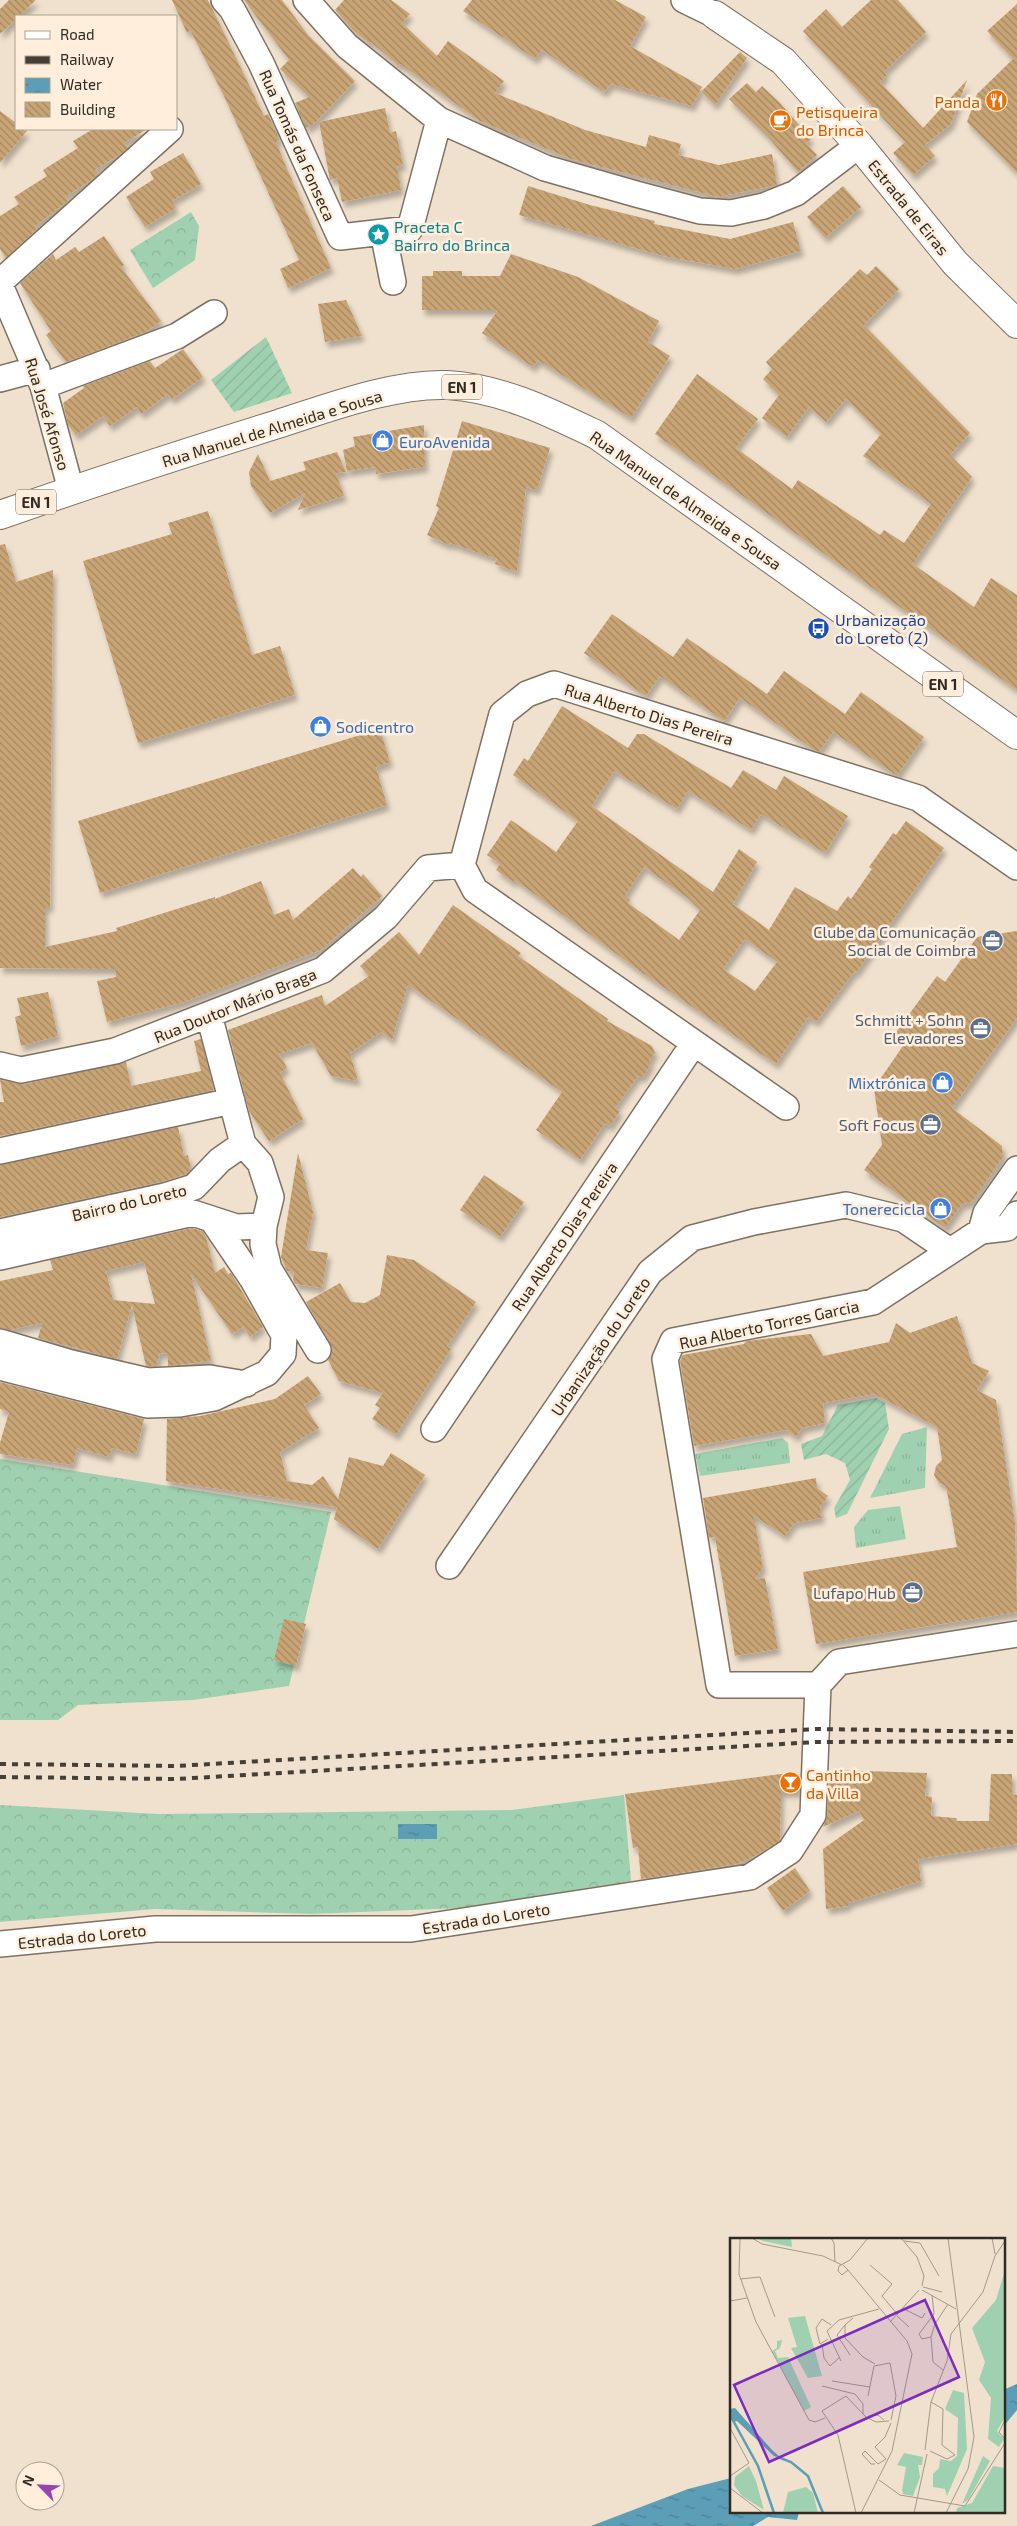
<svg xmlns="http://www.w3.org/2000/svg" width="1017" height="2526" font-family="'Exo 2',sans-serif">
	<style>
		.grass { fill: url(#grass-tufts) }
		.forest { fill: url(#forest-crowns) }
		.garden { fill: url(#garden-furrows) }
		.water { fill: url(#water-ripples) }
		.building { fill: url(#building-back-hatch); fill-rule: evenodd; filter: url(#shadow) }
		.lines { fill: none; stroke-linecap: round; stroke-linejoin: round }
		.minor-casing { stroke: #7f7161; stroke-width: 28 }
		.tertiary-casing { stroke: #7f7161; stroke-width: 30 }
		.primary-casing { stroke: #7f7161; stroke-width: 30 }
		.minor { stroke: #fff; stroke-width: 25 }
		.tertiary { stroke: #fff; stroke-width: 28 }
		.primary { stroke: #fff; stroke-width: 28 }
		.rail { stroke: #453f35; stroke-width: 4; stroke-dasharray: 6 6; stroke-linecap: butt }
		.labels { text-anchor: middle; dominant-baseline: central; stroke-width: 5; stroke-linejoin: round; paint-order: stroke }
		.shield { fill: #feeedb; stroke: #6d655a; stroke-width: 1 }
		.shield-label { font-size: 15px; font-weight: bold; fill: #2f2a22 }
		.food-label { font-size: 16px; fill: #c56008; stroke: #feeedb; text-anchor: start }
		.street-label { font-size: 16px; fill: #2f2a22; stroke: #feeedb }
		.culture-label { font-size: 16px; fill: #0d838f; stroke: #feeedb; text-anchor: start }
		.shop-label { font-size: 16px; fill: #366cbe; stroke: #feeedb; text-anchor: start }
		.transit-label { font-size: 16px; fill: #164399; stroke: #feeedb; text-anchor: start }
		.service-label { font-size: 16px; fill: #4e5e75; stroke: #feeedb; text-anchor: end }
		.inset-river { fill: none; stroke: #5c9eb6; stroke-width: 2.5 }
		.inset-road { fill: none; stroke: #a39889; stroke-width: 1 }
		.view { fill: #7b2cbf; fill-opacity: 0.15; stroke: #7b2cbf; stroke-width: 2.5 }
		.inset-edge { fill: none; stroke: #2f2a22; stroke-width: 2.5 }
	</style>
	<defs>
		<pattern id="grass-tufts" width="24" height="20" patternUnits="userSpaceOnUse" patternTransform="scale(1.25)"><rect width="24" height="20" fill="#9fd1b0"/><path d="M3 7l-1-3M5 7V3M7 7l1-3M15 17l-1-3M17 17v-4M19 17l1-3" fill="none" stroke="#89b497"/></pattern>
		<pattern id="forest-crowns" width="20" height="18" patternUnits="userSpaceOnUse" patternTransform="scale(1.25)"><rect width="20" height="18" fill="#9fd1b0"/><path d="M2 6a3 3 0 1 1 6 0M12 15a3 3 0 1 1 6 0" fill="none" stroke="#89b497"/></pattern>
		<pattern id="garden-furrows" width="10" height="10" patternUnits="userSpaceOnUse" patternTransform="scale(1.25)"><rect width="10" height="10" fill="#9fd1b0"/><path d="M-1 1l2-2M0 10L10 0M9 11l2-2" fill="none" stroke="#89b497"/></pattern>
		<pattern id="water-ripples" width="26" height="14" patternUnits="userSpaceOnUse" patternTransform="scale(1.25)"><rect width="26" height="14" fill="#5c9eb6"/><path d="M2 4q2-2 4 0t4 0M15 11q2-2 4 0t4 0" fill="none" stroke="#4c8194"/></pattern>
		<pattern id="building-back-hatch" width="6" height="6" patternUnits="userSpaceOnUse" patternTransform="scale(1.25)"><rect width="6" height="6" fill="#c9a576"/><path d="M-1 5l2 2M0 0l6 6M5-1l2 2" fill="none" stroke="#a48760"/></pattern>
		<filter id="shadow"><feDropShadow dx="3" dy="5.5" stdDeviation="2.5" flood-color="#0004"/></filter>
	</defs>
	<rect width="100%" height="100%" fill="#f0e1ce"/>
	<path class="grass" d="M927,1427L925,1488L870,1498L902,1434Z
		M782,1438L788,1443L790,1463L700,1476L695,1454Z
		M900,1506L906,1539L856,1548L854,1527L868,1510Z"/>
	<path class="forest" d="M191,212L199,226L195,260L153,288L130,250Z
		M0,1459L331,1512L289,1686L193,1700L78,1705L58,1720H0Z
		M624,1795L631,1881L462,1908L311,1914L155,1909L0,1922V1805L158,1814L512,1810Z"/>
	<path class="garden" d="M266,337L292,393L234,412L211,380Z
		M876,1398L885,1403L889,1429L847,1514L836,1518L834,1508L850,1480L845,1463L826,1454L804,1460L801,1444L822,1436L838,1405Z"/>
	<path class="water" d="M398,1824H437V1839H398Z
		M1017,2384V2410L1003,2427V2390Z
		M731,2478V2512H799L797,2520L768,2517L753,2526H591L688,2489Z"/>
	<path class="building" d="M9,0H36L0,34V9Z
		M172,0H208L264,116L268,114L280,140L276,142L284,162L331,268L288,288L280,269L299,260L224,96L190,30L187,33Z
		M244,0H282L308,35L355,81L314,124L306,128L295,103L309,97L280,69L289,60Z
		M344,0H391L410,14L402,23L437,56L448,41L504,81L495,93L585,130L646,147L649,135L681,144L678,155L719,165L772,154L777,185L718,197L571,159L480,121L400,64L399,66L371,42L369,43L353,30L335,10Z
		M472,0H615L646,17L630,46L702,87L692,106L611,84L604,92L542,50L535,59L463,11Z
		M871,0H898L926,32L884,72L887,75L880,82L923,128L967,80L951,124L925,145L935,156L913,175L893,153L905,142L803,31L826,9L842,27Z
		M1017,4V173L967,122L977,94L1013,59L987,31Z
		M740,52L747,58L715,105L701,92Z
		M747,83L756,92L762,86L780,103L811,139L806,143L817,155L798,172L768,137L729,99Z
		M385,108L390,133L396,131L403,165L397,166L401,190L342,202L337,178L330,180L319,122Z
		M0,111L16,123V129L27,131L0,163Z
		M93,129H147L124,143L128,148L122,153L95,170L98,175L91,180L65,197L68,201L35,226L37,229L6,258L0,249V216L19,204L14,197L47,176L43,170L78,148L73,141Z
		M183,153L201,184L172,201L176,208L145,227L126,197L154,179L150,172Z
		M528,186L590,205L655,221L654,224L730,239L793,222L801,251L735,269L663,256L519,215Z
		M843,186L861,207L825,238L807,217Z
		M104,236L124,265L121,267L161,321L146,332L66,362L46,335L51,331L20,283L53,254L56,260L75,247L79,252Z
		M511,254L578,277L659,321L648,342L670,356L631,418L538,360L533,367L482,333L498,310H422V276H433V271H462V276H500Z
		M876,266L899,289L864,325L970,433L950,455L972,477L913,564L974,607L991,578L1017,595V690L655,434L697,374L758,419L736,448L792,489L798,480L880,535L884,530L904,543L931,504L863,456L881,434L846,399L826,422L809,407L787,437L762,418L779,395L763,379L772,369L766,362L860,269L867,275Z
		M346,300L362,336L325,342L318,304Z
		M183,349L203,377L172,399L168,394L141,414L137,407L110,426L103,416L76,435L68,425L63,403L84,388L83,386L150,361L155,368Z
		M462,421L550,448L537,490L526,487L517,572L495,564L497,559L450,543L449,545L427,535L439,508L436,506Z
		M424,425L425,467L376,474L375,467L347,471L343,450L355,446L353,437Z
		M337,452L346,472L336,473L344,496L298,510L305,493L270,513L251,486L249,472L258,454L270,481L306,470L303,462Z
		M208,511L252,655L280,646L295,695L138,743L83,561L172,534L168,523Z
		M5,544L16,582L53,570L50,907H45V947L117,931L116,928L215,897V899L261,881L274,915L289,909L293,920L353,868L361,877L363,874L382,896L321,950L184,1002L107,1022L97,981L116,977L115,969L0,968V545Z
		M612,614L673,657L687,638L767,694L784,671L845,714L861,692L924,737L897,776L833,732L819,752L814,750L740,698L724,721L660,676L646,696L584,653Z
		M562,706L628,748L637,734H644L731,788L743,770L776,790L784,776L848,816L825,853L761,814L751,830L688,791L677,809L614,771L592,806L713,892L739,849L757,862L733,904L769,930L795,887L837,911L848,896L851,899L872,869L869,867L893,833L896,835L906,821L944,848L856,973L855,971L816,1022L808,1017L776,1064L644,974L515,880L513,882L496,870L500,864L487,855L511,820L556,852L578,821L513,775L524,758L528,761ZM644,867L689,899L700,910L679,940L628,903L630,900L625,896ZM745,939L777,962L755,991L723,969Z
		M380,729L390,762L376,767L387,805L100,893L78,821Z
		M453,905L521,953L518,956L608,1019L607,1021L652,1046L655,1053L649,1061L651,1064L643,1077L638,1076L615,1108L620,1111L610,1126L605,1123L580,1160L536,1130L562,1092L408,985L392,1040L381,1032L350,1053L358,1081L331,1076L312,1043L279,1054L287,1068L280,1073L303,1119L269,1141L249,1111L228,1030L322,995L325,1006L369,976L360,966L399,932L419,955Z
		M1017,931V1018L952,1108L1002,1146L1003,1157L972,1202L962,1204L945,1228L864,1170L882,1145L874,1088L905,1043L894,1035L937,976L945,982L977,937Z
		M48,992L58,1036L21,1046L15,1017L21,1015L17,998Z
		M201,1039L214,1090L0,1136V1102H4L0,1080L24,1084L126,1062L131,1086L201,1071L194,1041Z
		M178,1127L184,1156L188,1155L191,1169L186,1174L161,1182L0,1217V1165Z
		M298,1153L313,1212L306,1250L328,1253L322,1288L295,1284L293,1280L294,1272L287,1271L281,1257Z
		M484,1175L524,1202L500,1237L460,1210Z
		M192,1228L203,1231L206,1237L215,1273L224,1267L228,1274L231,1273L263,1327L250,1337L243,1327L232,1334L191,1274L211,1361L168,1366V1354L160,1353L156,1366H146L132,1305L117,1359L38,1338L42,1323L10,1330L0,1328V1281L53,1270L50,1260ZM144,1262L155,1304L113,1300L106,1271Z
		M387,1255L414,1260L476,1302L447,1346L451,1349L396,1435L372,1419L380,1408L375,1405L383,1393L339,1381L328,1360L332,1350L330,1343L306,1302L340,1283L351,1302L365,1303L380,1295Z
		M957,1316L972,1363L989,1371L977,1390L996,1400L1015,1523L1017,1612L816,1644L803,1572L957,1547L946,1486L939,1483L934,1475L936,1466L942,1460L937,1427L874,1394L823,1403L825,1423L802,1428L796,1437L787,1430L694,1446L680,1361L683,1355L744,1344L746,1341L811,1334L823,1356L889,1342L896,1323L910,1333Z
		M308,1376L321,1394L304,1405L319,1428L280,1452L287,1481L312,1485L323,1476L338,1499L349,1457L383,1466L391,1453L425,1475L378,1549L334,1519L337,1507L166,1481L167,1419L200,1416L275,1399Z
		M0,1382L144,1419L136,1454L112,1448L109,1457L77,1448L73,1465L0,1454V1443L9,1412L0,1409Z
		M816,1478L817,1488L828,1496L820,1507L822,1518L794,1523L785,1536L754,1516L763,1568L755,1579L765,1578L778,1649L735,1656L715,1537L709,1538L703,1498Z
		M284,1619L306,1624L296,1666L274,1660Z
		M835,1770L927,1773L925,1796L932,1797L931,1816L956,1818L957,1821H989L991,1774H1012V1795H1017V1844L918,1859L921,1881L848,1903V1906L826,1909L823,1849L864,1820L859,1811L823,1827L827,1816L829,1779H835Z
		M781,1774H799V1792H781L780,1841L755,1856L737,1864L641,1879L638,1847L633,1848L625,1794Z
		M795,1868L810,1891L783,1911L767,1888Z"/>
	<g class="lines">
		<defs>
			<path id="minor" d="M224,0L232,9L261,63L340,237L410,229L439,120
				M306,0L347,46L439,120L545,168L636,194L700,211L731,213L764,206L796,193L859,145
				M684,0L715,15
				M383,232L393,282
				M0,282L170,129
				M0,285L43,386L71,490
				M0,379L37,369
				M43,386L177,336L214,313
				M209,1015L243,1144L260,1163L271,1197L264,1226L263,1244L269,1269L318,1350
				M0,1065L21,1070L115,1051L323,970L386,917L428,868L462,865
				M786,1107L475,890L462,865L502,714L527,694L554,684L918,798L1017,867
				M0,1151L232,1101
				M1017,1214L1007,1228L981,1231L873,1302L673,1341L665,1359L719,1685H818L839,1662L1017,1634
				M981,1231L986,1213L1017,1169
				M0,1232L165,1196L194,1187L220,1160L243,1144
				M0,1257L193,1213L236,1227L264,1226
				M0,1342L71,1363L148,1381L210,1378L246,1384
				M0,1367L147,1405L180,1404L214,1398L267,1373L283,1354L284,1335L253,1280L213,1221
				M434,1429L694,1043
				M449,1566L650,1272L692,1238L754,1222L846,1205L903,1219L950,1251
				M0,1944L155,1929H411L750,1877L790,1851L813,1815L818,1685"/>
			<path id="tertiary" d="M715,15L783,61L859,145L955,263L1017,324"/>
			<path id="primary" d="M0,515C92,483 185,453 278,424C328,408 394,383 447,385C501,388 549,412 597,435L1017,735"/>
		</defs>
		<use href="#minor" class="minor-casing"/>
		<use href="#tertiary" class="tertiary-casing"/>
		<use href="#primary" class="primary-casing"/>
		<use href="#minor" class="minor"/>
		<use href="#tertiary" class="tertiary"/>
		<use href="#primary" class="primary"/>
		<path class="rail" d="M0,1764L176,1766L817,1729L1017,1732
			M0,1777L176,1779L816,1742L1017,1741"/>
	</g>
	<defs>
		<symbol id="restaurant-disc" viewBox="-11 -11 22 22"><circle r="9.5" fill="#e8710a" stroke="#feeedb"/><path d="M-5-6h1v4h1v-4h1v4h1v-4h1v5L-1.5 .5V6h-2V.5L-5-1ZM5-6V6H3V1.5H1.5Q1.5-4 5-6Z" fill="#fff"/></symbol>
		<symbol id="cafe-disc" viewBox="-11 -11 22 22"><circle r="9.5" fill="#e8710a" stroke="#feeedb"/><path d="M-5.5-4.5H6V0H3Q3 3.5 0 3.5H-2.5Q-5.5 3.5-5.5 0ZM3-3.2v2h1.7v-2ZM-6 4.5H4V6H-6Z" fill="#fff"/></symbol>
		<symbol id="sight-disc" viewBox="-11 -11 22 22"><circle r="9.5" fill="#0f9aa8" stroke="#feeedb"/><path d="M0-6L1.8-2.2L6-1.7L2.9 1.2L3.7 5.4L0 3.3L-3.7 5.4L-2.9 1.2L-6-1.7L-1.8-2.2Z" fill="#fff"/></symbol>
		<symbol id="shop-disc" viewBox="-11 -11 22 22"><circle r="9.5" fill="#3f7fe0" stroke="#feeedb"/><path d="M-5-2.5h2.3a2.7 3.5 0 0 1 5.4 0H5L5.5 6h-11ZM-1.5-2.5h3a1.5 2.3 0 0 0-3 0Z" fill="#fff"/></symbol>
		<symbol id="bus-disc" viewBox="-11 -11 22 22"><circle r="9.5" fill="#1a4fb4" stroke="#feeedb"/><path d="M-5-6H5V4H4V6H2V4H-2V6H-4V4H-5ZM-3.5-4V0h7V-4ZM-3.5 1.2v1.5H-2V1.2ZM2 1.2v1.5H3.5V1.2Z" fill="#fff"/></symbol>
		<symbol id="office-disc" viewBox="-11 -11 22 22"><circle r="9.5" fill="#5c6f8a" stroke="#feeedb"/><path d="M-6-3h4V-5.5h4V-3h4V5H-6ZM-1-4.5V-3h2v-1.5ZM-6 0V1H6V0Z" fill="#fff"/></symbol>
		<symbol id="bar-disc" viewBox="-11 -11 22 22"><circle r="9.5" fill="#e8710a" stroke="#feeedb"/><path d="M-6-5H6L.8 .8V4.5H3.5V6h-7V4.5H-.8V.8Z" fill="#fff"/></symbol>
	</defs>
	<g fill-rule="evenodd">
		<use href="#restaurant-disc" x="984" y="88" width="25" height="25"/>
		<use href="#cafe-disc" x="768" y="108" width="25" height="25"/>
		<use href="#sight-disc" x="366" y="222" width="25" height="25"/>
		<use href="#shop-disc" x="370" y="428" width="25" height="25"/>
		<use href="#bus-disc" x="806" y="616" width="25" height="25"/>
		<use href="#shop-disc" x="308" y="714" width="25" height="25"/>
		<use href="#office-disc" x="980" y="928" width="25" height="25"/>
		<use href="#office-disc" x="968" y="1016" width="25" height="25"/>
		<use href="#shop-disc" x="930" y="1070" width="25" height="25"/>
		<use href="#office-disc" x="918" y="1112" width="25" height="25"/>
		<use href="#shop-disc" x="928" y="1196" width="25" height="25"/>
		<use href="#office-disc" x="900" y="1580" width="25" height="25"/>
		<use href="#bar-disc" x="778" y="1770" width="25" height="25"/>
	</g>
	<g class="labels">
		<g class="shield">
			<rect x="442" y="374.5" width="40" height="25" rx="4"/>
			<rect x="16" y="489.5" width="40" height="25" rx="4"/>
			<rect x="923" y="671.5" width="40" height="25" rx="4"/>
		</g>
		<g class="shield-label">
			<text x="462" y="387">EN 1</text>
			<text x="36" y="502">EN 1</text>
			<text x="943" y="684">EN 1</text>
		</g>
		<g class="food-label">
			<text x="980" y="101" text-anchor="end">Panda</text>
			<text x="796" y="111">Petisqueira<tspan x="796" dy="18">do Brinca</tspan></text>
			<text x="806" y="1774">Cantinho<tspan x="806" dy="18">da Villa</tspan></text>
		</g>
		<g class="street-label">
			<text transform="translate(298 145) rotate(66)">Rua Tomás da Fonseca</text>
			<text transform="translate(909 207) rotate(51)">Estrada de Eiras</text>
			<text transform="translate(48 414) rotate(73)">Rua José Afonso</text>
			<text transform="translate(272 428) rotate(-17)">Rua Manuel de Almeida e Sousa</text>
			<text transform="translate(686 500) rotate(35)">Rua Manuel de Almeida e Sousa</text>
			<text transform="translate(649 714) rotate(17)">Rua Alberto Dias Pereira</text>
			<text transform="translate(235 1005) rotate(-22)">Rua Doutor Mário Braga</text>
			<text transform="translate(129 1202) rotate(-13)">Bairro do Loreto</text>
			<text transform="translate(564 1236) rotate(-56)">Rua Alberto Dias Pereira</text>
			<text transform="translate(769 1324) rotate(-12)">Rua Alberto Torres Garcia</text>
			<text transform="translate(600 1346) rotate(-56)">Urbanização do Loreto</text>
			<text transform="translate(486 1918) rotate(-9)">Estrada do Loreto</text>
			<text transform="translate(82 1936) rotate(-6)">Estrada do Loreto</text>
		</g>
		<g class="culture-label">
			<text x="394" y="226">Praceta C<tspan x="394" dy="18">Bairro do Brinca</tspan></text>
		</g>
		<g class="shop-label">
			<text x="399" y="441">EuroAvenida</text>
			<text x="336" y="726">Sodicentro</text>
			<text x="926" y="1082" text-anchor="end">Mixtrónica</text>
			<text x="925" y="1208" text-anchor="end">Tonerecicla</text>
		</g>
		<g class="transit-label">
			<text x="835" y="619">Urbanização<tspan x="835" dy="18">do Loreto (2)</tspan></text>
		</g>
		<g class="service-label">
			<text x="976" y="931">Clube da Comunicação<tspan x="976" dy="18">Social de Coimbra</tspan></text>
			<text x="964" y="1019">Schmitt + Sohn<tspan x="964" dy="18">Elevadores</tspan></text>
			<text x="915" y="1124">Soft Focus</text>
			<text x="896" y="1592">Lufapo Hub</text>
		</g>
	</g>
	<g transform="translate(730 2238)">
		<rect width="275" height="275" fill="#f0e1ce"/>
		<path d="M27,0H61L62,9L33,3ZM275,32V179L267,193L274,201L269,209L258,201L261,160L249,142L255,124L242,90L266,62ZM223,152L234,155L237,211L217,258L215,251L203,249V236L209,230L210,221L221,223L227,218L228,180L215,171ZM253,218L260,223L238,262L232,266ZM19,228L26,243L34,272L12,258L4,247L5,239ZM263,228L275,230V275H226L227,270L242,265Z" fill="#9fd1b0"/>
		<path d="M75,78L92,138L78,140L61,110L67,109L58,80ZM52,102L50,110L45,113L48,120L58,119L81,169L74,173L42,113L47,110V103ZM174,215L193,219L192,227H188L190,239L183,258L173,256L172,252L176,229L167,227Z" fill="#9fd1b0"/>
		<path d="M76,249L83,255L88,275H53L58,254Z" fill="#9fd1b0"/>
		<path d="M5,170L42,212L51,220L44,218L7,183L3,184L0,171Z" fill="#5c9eb6"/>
		<path class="inset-river" d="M0,177L28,228L44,275M48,219L61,224L78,238L93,275"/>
		<path class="inset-road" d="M10,0L9,36L26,84L79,182L85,184L95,180M22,0L32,6L93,18L112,27M101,0L104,5L105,24M171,0L187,19L194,38L192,48M262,0L265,16M174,3L190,5L209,38M113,27L118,32L112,37L108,33L109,28L120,22L138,0M140,27L162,46L152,58L168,77M118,32L177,103L182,116L162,213L131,275M10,41L30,39L45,79M193,49L212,54M192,52L226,71M0,63L17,60M174,71L192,80L195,75M167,78L179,89M123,80L115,87V100L133,119L145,126M160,84L189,52M115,87L107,97L120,117M201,99L192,101L189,96L204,76L202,57M98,101L90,106L86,90L92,81L101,87M92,106L94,120L100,128L110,119M111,123L97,93L109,82L149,71M213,132L203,124L201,99L205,86L218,66M102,143L140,149M92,148L125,156L133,166V176M138,158L144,128L160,125L166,158L161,182M139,178L148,177L154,182M275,182L269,194L275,201M0,190L19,225L0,238M195,212L201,164L217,123L221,96L253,54L265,18L275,3M200,213L217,221L225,217L212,207L213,171L201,164M145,226H141L132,216L135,213L148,226L156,221L145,209L155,199L161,185M149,242L170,257L235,268L275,205M0,250L33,275M126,275L108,197L92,173L116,158L136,179L146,184L159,183M184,275L197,216M216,275L238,231L244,199L218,0"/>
		<path class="view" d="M195,62L229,139L39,224L4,147Z"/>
		<rect width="275" height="275" class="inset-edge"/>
	</g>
	<rect x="15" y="15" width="162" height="115" fill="#feeedb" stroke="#aba091"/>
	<rect x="25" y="31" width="25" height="8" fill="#ffffff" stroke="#aba091"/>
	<text x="60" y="40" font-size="15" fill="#2f2a22">Road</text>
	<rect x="25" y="56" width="25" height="8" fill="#453f35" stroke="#aba091"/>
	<text x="60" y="65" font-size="15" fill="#2f2a22">Railway</text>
	<rect x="25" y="78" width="25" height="15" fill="url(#water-ripples)" stroke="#aba091"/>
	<text x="60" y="90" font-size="15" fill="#2f2a22">Water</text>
	<rect x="25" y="102" width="25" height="15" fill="url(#building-back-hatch)" stroke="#aba091"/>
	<text x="60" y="115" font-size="15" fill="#2f2a22">Building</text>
	<g transform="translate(40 2486) rotate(294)"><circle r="24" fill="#feeedb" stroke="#aba091"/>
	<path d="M0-4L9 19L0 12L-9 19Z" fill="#9843b1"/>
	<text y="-8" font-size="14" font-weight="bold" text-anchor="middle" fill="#2f2a22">N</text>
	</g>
</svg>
